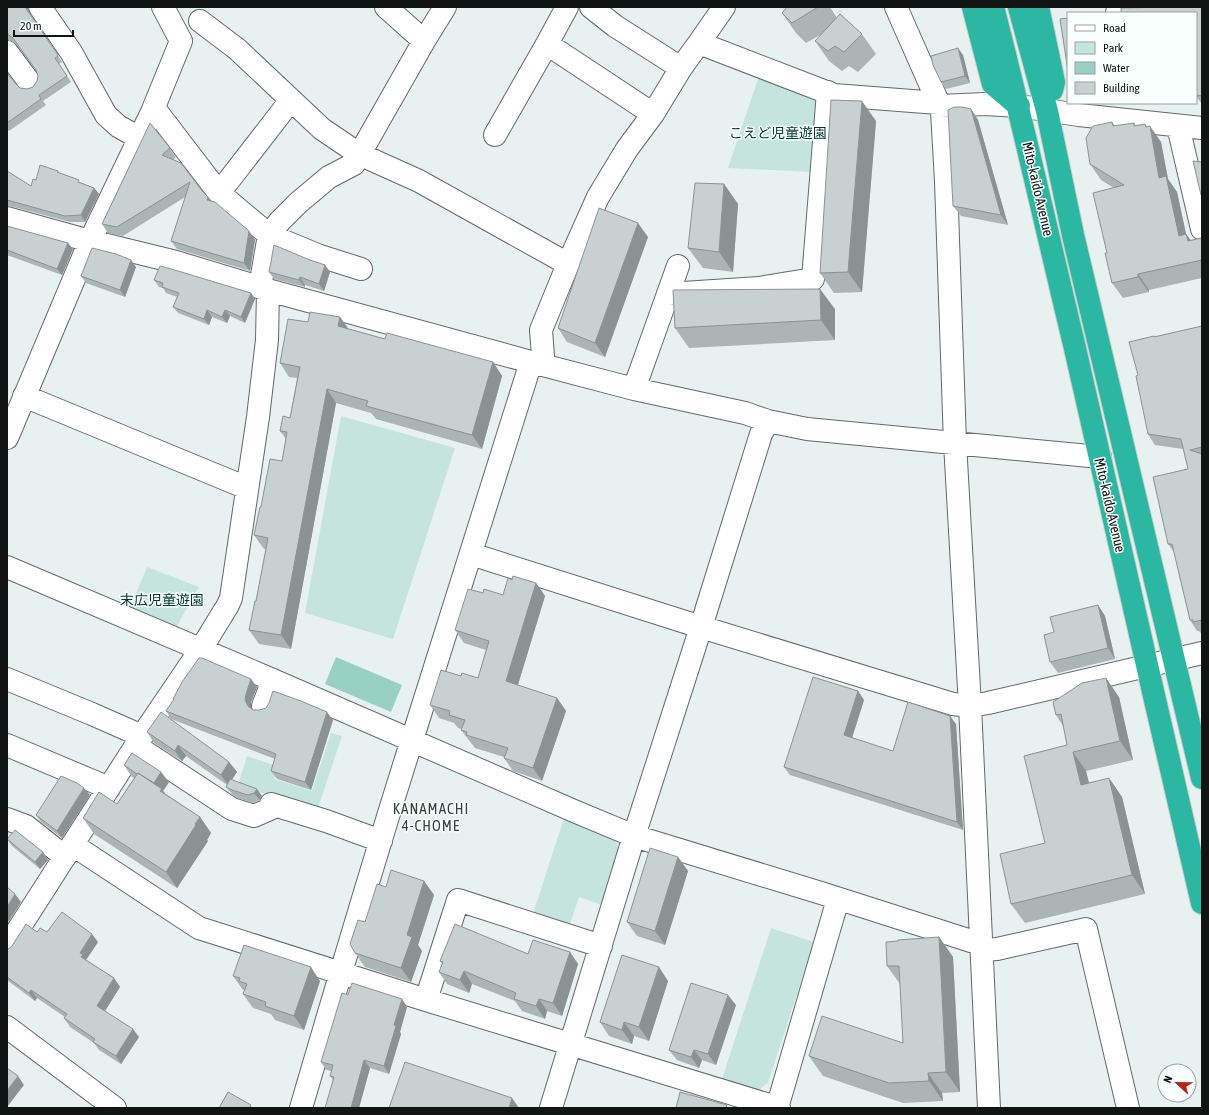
<svg xmlns="http://www.w3.org/2000/svg" width="1209" height="1115" font-family="'Asap Condensed','Noto Sans JP',sans-serif">
	<style>
		.green { fill: #c4e4dd }
		.water { fill: #99d0c4 }
		.lines { fill: none; stroke-linecap: round; stroke-linejoin: round }
		.minor-casing { stroke: #606a68; stroke-width: 24 }
		.highway-casing { stroke: #cacbcb; stroke-width: 24 }
		.minor { stroke: #fff; stroke-width: 22 }
		.highway { stroke: #2bb7a2; stroke-width: 22 }
		.wall { fill: #abb5b3 }
		.shaded-wall { fill: #8b9392 }
		.building { fill: #c7d2d0; stroke: #8b9392 }
		.labels { text-anchor: middle; dominant-baseline: central; stroke-width: 3; stroke-linejoin: round; paint-order: stroke }
		.park-label { font-size: 14px; fill: #033730; stroke: #f8fffd }
		.street-label { font-size: 14px; fill: #101413; stroke: #f8fffd }
		.neighbourhood-label { font-size: 15px; letter-spacing: 1px; fill: #38413f; stroke: #f8fffd }
	</style>
	<rect width="100%" height="100%" fill="#e7f2f0"/>
	<path class="green" d="M760,73L817,100L813,172L728,168Z
		M341,416L455,448L393,639L305,613Z
		M147,567L199,587L174,631L128,613Z
		M331,733L342,736L317,811L238,785L247,756L277,766L274,779L312,791Z
		M564,818L615,838L620,852L602,905L579,897L569,927L533,914Z
		M771,928L814,942L768,1083L758,1090L722,1079Z"/>
	<path class="water" d="M336,657L402,685L391,712L325,684Z"/>
	<g class="lines">
		<defs>
			<path id="minor" d="M40,7L71,52L106,115L118,126L139,138
				M386,7L424,41
				M591,7L615,26L681,68
				M724,7L699,43L834,95L938,103
				M896,7L942,111L946,181L955,443L970,706L989,1108
				M1117,13L1118,7
				M200,21L237,49L322,129L359,154L419,181L568,264
				M547,44L653,114
				M7,52L30,83
				M940,106L985,104L1019,106L1079,115L1202,128
				M154,108L219,193L269,235L320,256L361,269
				M1178,126L1202,229
				M495,135L547,44L567,7
				M219,193L291,100
				M7,218L90,241L176,262L268,290L531,362L634,389L745,413L768,421L807,429L1100,457
				M260,287L269,235L280,221L298,203L329,177L354,164L424,41L445,7
				M668,294L759,288L813,279L828,92
				M541,364L543,356L541,330L568,264L598,197L627,149L653,114L681,68L699,43
				M634,389L678,266
				M24,396L247,488
				M7,438L90,241L152,112L181,41L163,7
				M471,554L701,627L953,704L970,706L988,703L1202,653
				M7,567L273,680L574,811L634,836L821,893L971,941L981,940
				M7,679L92,714L142,736
				M263,706L273,680
				M7,745L109,788
				M136,746L232,809L254,816L270,809L271,804L326,821L381,841
				M7,819L26,826L65,857
				M73,845L199,928L426,1000L779,1108
				M7,947L142,736L201,649L228,605L231,598L258,417L267,340L268,290
				M982,950L997,949L1086,929L1128,1108
				M426,1000L458,900L601,946
				M7,1027L115,1108
				M301,1108C337,985 373,862 412,740C451,614 492,488 531,362
				M551,1108L634,836L701,627L761,434L768,421
				M777,1108L838,899"/>
			<path id="highway" d="M973,7L993,84L1019,106
				M993,7C1022,119 1047,232 1074,344C1117,530 1158,717 1202,903
				M1019,7L1047,111L1073,235L1202,778
				M1038,7L1054,82L1052,90"/>
		</defs>
		<use href="#minor" class="minor-casing"/>
		<use href="#highway" class="highway-casing"/>
		<use href="#minor" class="minor"/>
		<use href="#highway" class="highway"/>
	</g>
	<path class="wall" d="M7,7L30,14L62,62L59,64L71,82L43,101L46,105L9,131L7,128V73L16,84L20,88L27,89L33,87L37,81L38,76L36,70L17,45L12,41L7,40Z
		M786,7H830L837,18L862,34L876,54L858,72L849,66L842,71L829,61L815,41L822,34L806,43L796,33L782,13L786,8Z
		M1202,7V104L1196,96V13Z
		M963,55L970,83L946,89L941,82Z
		M971,109L978,120L1008,225L961,216L953,206Z
		M876,121L862,292L834,293L820,273Z
		M1112,122L1115,126L1134,123L1136,126L1145,124L1161,142L1168,179L1177,192L1186,234L1191,240L1202,238V278L1149,290V292L1123,298L1112,283L1107,253L1114,188L1101,180L1090,164Z
		M150,123L176,157L173,160L208,197L212,201L255,240L250,271L177,249L171,241L185,197L123,236L108,233L102,224Z
		M7,171L31,186L36,180L58,171L60,173L82,183L94,188L99,194L85,222H70L10,206H7Z
		M724,184L738,204L733,272L703,268L688,248Z
		M7,226L68,243L73,249L62,275L7,255Z
		M648,237L605,357L567,342L558,328Z
		M310,260L325,265L330,272L324,291L305,285V287L274,279L269,272Z
		M136,267L125,297L86,283L81,276Z
		M154,280L251,293L255,299L245,323L230,316L227,323L212,317L209,325L178,313L173,307L177,297L166,293L163,288L159,287Z
		M835,309V340L689,348L675,328Z
		M340,317L348,329L385,339L493,362L502,376L482,449L376,419L371,413L336,403L291,649L259,644L249,630L256,601L266,549H264L254,535L261,507L282,461L286,439L280,431L290,418L297,378L289,377L280,363L308,322Z
		M1202,326V632L1201,633L1199,631H1197L1190,620L1174,552L1168,544L1188,469L1183,449L1155,445L1148,434L1155,337Z
		M512,580L536,583L545,596L518,685L557,698L566,711L542,781L513,771L504,758V757L475,748L461,730L462,729L458,728L454,723L439,718L430,705L461,676L478,678L486,650L464,643L455,630L483,593L503,595Z
		M1098,605L1105,616L1115,659L1058,673L1050,662L1054,632Z
		M251,679L257,687L251,702V708L253,710L333,720L311,790L277,779L271,771L275,759L171,719L166,711L174,700L173,699Z
		M858,691L864,700L852,738L893,751L956,724L963,830L790,775L784,767Z
		M1119,697L1133,760L1086,771L1089,783L1109,778L1122,797L1145,894L1025,923L1011,904L1045,843L1067,745L1063,726L1056,715Z
		M147,732L229,762L237,772L232,780L262,796L260,800L253,803L237,798L232,794L226,787L227,785L186,756L182,761L154,743Z
		M124,765L169,782L163,791L166,794L200,817L211,833L207,840L208,841L177,888L94,834L83,818L117,804L134,778L131,776Z
		M90,795L62,838L41,822L36,815Z
		M7,839L43,852L48,860L40,869L12,846Z
		M678,857L688,871L665,945L637,936L627,922Z
		M424,881L434,895L418,945L422,951L411,982L365,967L355,953L365,922L386,887Z
		M37,932H47L98,942L86,960L88,961L114,978L120,987L105,1011L139,1037L121,1064L99,1050L94,1043L70,1027L64,1018L65,1017L37,998L35,1001L7,980V950Z
		M939,937L953,957L960,1092L942,1093L943,1101L903,1103L823,1076L809,1056L903,1043L900,984L887,966L898,941Z
		M570,952L578,964L562,1016L547,1011L545,1019L522,1011L515,1001L472,984L469,993L447,984L439,972L442,964L440,961L528,954Z
		M233,976L320,981L304,1030L275,1020L271,1014L253,1008L243,994L245,990H243Z
		M668,981L649,1041L634,1036L632,1044L609,1036L600,1022Z
		M348,995L402,999L407,1007L400,1032L401,1034L389,1074L370,1068L359,1108H325L333,1080L330,1076L332,1071L326,1070L321,1062Z
		M736,1005L716,1065L702,1060L699,1068L677,1060L669,1050Z"/>
	<path class="shaded-wall" d="M25,7H28L30,14L62,62L25,8Z
		M958,48L963,55L970,83L965,76Z
		M862,101L876,121L862,292L848,272Z
		M971,109L978,120L1008,225L1001,215Z
		M1145,124L1151,133L1150,126L1161,142L1168,179L1177,192L1186,234L1197,250L1179,236L1159,178Z
		M724,184L738,204L733,272L719,252Z
		M94,188L99,194L85,222L81,215Z
		M208,197L214,205L207,200Z
		M638,223L648,237L605,357L595,343Z
		M249,231L255,240L250,271L244,263Z
		M68,243L73,249L62,275L57,269Z
		M131,260L136,267L125,297L120,290Z
		M325,265L330,272L324,291L319,284Z
		M1138,274L1149,290V292L1138,277Z
		M300,277L305,285V287L299,280Z
		M820,289L835,309V340L821,320Z
		M251,293L255,299L245,323L241,317Z
		M207,310L212,317L209,325L204,319Z
		M225,310L230,316L227,323L222,317Z
		M340,317L350,331L338,326Z
		M493,362L502,376L482,449L472,435Z
		M327,389L336,403L291,649L281,635Z
		M536,583L545,596L515,694L506,681Z
		M1098,605L1105,616L1115,659L1108,648Z
		M1106,678L1119,697L1133,760L1120,741Z
		M251,679L257,687L251,702V708L253,714L248,706L245,700L246,694Z
		M858,691L864,700L850,744L844,735Z
		M557,698L566,711L542,781L533,768Z
		M327,712L333,720L311,790L305,782Z
		M950,716L956,724L963,830L957,822Z
		M178,745L186,756L182,761L175,751Z
		M1073,752L1086,771L1094,804L1081,785Z
		M229,762L237,772L228,785L221,775Z
		M161,772L169,782L163,791L173,805L153,784Z
		M1109,778L1122,797L1145,894L1132,875Z
		M84,788L90,795L62,838L57,831Z
		M257,789L262,796L260,800L254,793Z
		M200,817L211,833L207,840L208,841L177,888L166,872Z
		M43,852L48,860L40,869L35,862Z
		M678,857L688,871L665,945L655,931Z
		M424,881L434,895L418,945L422,951L411,982L401,968L407,935Z
		M15,894L21,902L7,924V907Z
		M92,934L98,942L86,960L88,962L81,957L80,953Z
		M939,937L953,957L960,1092L946,1072Z
		M570,952L578,964L562,1016L553,1003Z
		M311,967L320,981L304,1030L294,1016Z
		M659,967L668,981L649,1041L639,1027Z
		M464,971L472,984L469,993L460,980Z
		M114,978L120,987L103,1014L97,1006Z
		M31,990L37,998L35,1001L29,993Z
		M728,995L736,1005L716,1065L708,1054Z
		M402,999L407,1007L400,1032L401,1034L389,1074L384,1066L394,1025Z
		M539,999L547,1011L545,1019L536,1006Z
		M624,1022L634,1036L632,1044L622,1030Z
		M133,1029L139,1037L121,1064L116,1056Z
		M694,1050L702,1060L699,1068L691,1057Z
		M364,1060L370,1068L359,1108H351Z
		M928,1073L942,1093L943,1101L929,1081Z
		M18,1076L24,1085L7,1107V1091Z
		M512,1098L519,1108H509Z"/>
	<path class="building" d="M7,7H25L56,52L58,56L55,58L67,76L39,95L41,99L7,123V73L16,84L20,88L27,89L33,87L37,81L38,76L36,70L13,38L7,34Z
		M787,7H818L792,23L782,13Z
		M1169,7H1202V96L1196,95V13H1121V8Z
		M840,14L862,34L844,52L835,46L828,51L815,41Z
		M1068,18V71L1060,19Z
		M958,48L965,76L941,82L933,65L931,56Z
		M831,100L862,101L848,272L820,273Z
		M954,107H962L971,109L1001,215L953,206L948,110Z
		M1112,122L1113,126L1134,123V126L1145,124L1146,127L1150,126L1159,178L1166,176L1179,236L1186,234L1188,241L1202,238V260L1138,274V277L1112,283L1105,253H1107L1093,193L1124,185L1090,164L1086,138L1093,126Z
		M150,123L170,148L162,155L181,163L203,192L208,197L207,200L215,202L249,231L244,263L171,241L190,182L117,227L102,224Z
		M1193,161L1202,162V195H1201Z
		M40,165L58,171L57,172L79,180L78,182L94,188L81,215L65,216L7,200V171L31,186L33,179L36,180Z
		M695,183L724,184L719,252L688,248Z
		M599,208L638,223L595,343L558,328Z
		M7,226L68,243L57,269L7,250Z
		M274,245L310,260L325,265L319,284L300,277L299,280L269,272Z
		M92,248L116,254L131,260L120,290L81,276Z
		M160,266L168,268L251,293L241,317L225,310L222,317L207,310L204,319L173,307L179,293L162,287L163,283L154,280Z
		M820,289L821,320L675,328L673,290Z
		M310,312L340,317L338,326L385,339L387,333L493,362L472,435L366,406L368,401L327,389L281,635L249,630L255,601H256L268,538L254,535L260,507H261L270,459L282,461L287,432L280,431L283,416L290,418L300,367L280,363L288,319L308,322Z
		M1202,326V447L1190,450L1202,454V620L1193,622V620H1190L1172,544H1168L1153,477L1188,469L1181,439L1148,434L1136,376L1138,375L1129,342L1154,336V337Z
		M513,576L536,583L506,681L557,698L533,768L504,758L508,748L466,735L467,732L461,730L465,720L449,715L450,711L430,705L441,670L461,676L462,673L478,678L489,641L455,630L468,589L483,593L484,589L503,595L508,578L512,580Z
		M1098,605L1108,648L1050,662L1044,635L1054,632L1050,617Z
		M199,658H202L251,679L246,694L245,700L248,706L253,710H259L266,708L269,703L273,691L301,701L327,712L305,782L271,771L276,754L166,711L174,699H173L182,682Z
		M813,677L858,691L844,735L893,751L908,702L950,716L957,822L784,767Z
		M1106,678L1120,741L1073,752L1081,785L1109,778L1132,875L1011,904L1000,854L1045,843L1024,756L1067,745L1061,714L1056,715L1053,702L1082,683Z
		M161,712L229,762L221,775L178,745L175,751L147,732Z
		M132,753L161,772L154,783L138,773L137,774L124,765Z
		M138,773L162,789L160,791L200,817L195,824L196,825L166,872L83,818L99,792L117,804Z
		M61,776L77,783L84,788L57,831L36,815Z
		M230,779L257,789L254,793L248,795L232,790L226,787Z
		M15,830L43,852L35,862L7,839Z
		M650,848L678,857L655,931L627,922Z
		M391,870L424,881L407,935L412,937L401,968L355,953L350,944L358,920L365,922L377,884L386,887Z
		M7,887L15,894L7,907Z
		M62,912L92,934L80,953L83,954L81,957L114,978L97,1006L133,1029L116,1056L93,1042L95,1039L64,1018L67,1014L31,990L29,993L7,977V950L12,946L26,924L37,932L40,928L47,932Z
		M455,924L528,954L533,940L570,952L553,1003L539,999L536,1006L514,999L516,993L464,971L460,980L439,972L443,962L440,961Z
		M939,937L946,1072L928,1073L929,1081L889,1083L809,1056L822,1016L903,1043L899,966H887L886,942L898,941V940Z
		M244,945L311,967L294,1016L265,1006L266,1002L243,994L247,984L239,981L240,978L233,976Z
		M622,955L659,967L639,1027L624,1022L622,1030L600,1022Z
		M352,983L402,999L394,1025L396,1026L384,1066L364,1060L351,1108H325L334,1077L330,1076L333,1065L321,1062L342,993L348,995Z
		M691,983L728,995L708,1054L694,1050L691,1057L669,1050Z
		M405,1062L512,1098L509,1108H389Z
		M7,1068L18,1076L7,1091Z
		M228,1092L251,1105L250,1107L253,1108H219Z
		M680,1092L727,1105L726,1108H676Z"/>
	<g class="labels">
		<g class="park-label">
			<text x="778" y="133">こえど児童遊園</text>
			<text x="162" y="600">末広児童遊園</text>
		</g>
		<g class="street-label">
			<text transform="translate(1038 189) rotate(77)">Mito-kaido Avenue</text>
			<text transform="translate(1110 505) rotate(77)">Mito-kaido Avenue</text>
		</g>
		<g class="neighbourhood-label">
			<text x="431" y="808">KANAMACHI<tspan x="431" dy="17">4-CHOME</tspan></text>
		</g>
	</g>
	<rect width="1209" height="1115" fill="none" stroke="#101413" stroke-width="16"/>
	<rect x="1067" y="12" width="130" height="92" fill="#f8fffd" stroke="#9ba19f"/>
	<rect x="1075" y="25" width="20" height="6" fill="#ffffff" stroke="#9ba19f"/>
	<text x="1103" y="32" font-size="12" fill="#101413">Road</text>
	<rect x="1075" y="42" width="20" height="12" fill="#c4e4dd" stroke="#9ba19f"/>
	<text x="1103" y="52" font-size="12" fill="#101413">Park</text>
	<rect x="1075" y="62" width="20" height="12" fill="#99d0c4" stroke="#9ba19f"/>
	<text x="1103" y="72" font-size="12" fill="#101413">Water</text>
	<rect x="1075" y="82" width="20" height="12" fill="#c7d2d0" stroke="#9ba19f"/>
	<text x="1103" y="92" font-size="12" fill="#101413">Building</text>
	<g transform="translate(1177 1083) rotate(292)"><circle r="19" fill="#f8fffd" stroke="#9ba19f"/>
	<path d="M0-3L7 15L0 10L-7 15Z" fill="#b32516"/>
	<text y="-6" font-size="11" font-weight="bold" text-anchor="middle" fill="#101413">N</text>
	</g>
	<path d="M14 30v6h59v-6" fill="none" stroke="#101413" stroke-width="2"/>
	<text x="20" y="30" font-size="12" fill="#101413" stroke="#f8fffd" stroke-width="3" paint-order="stroke">20 m</text>
</svg>
